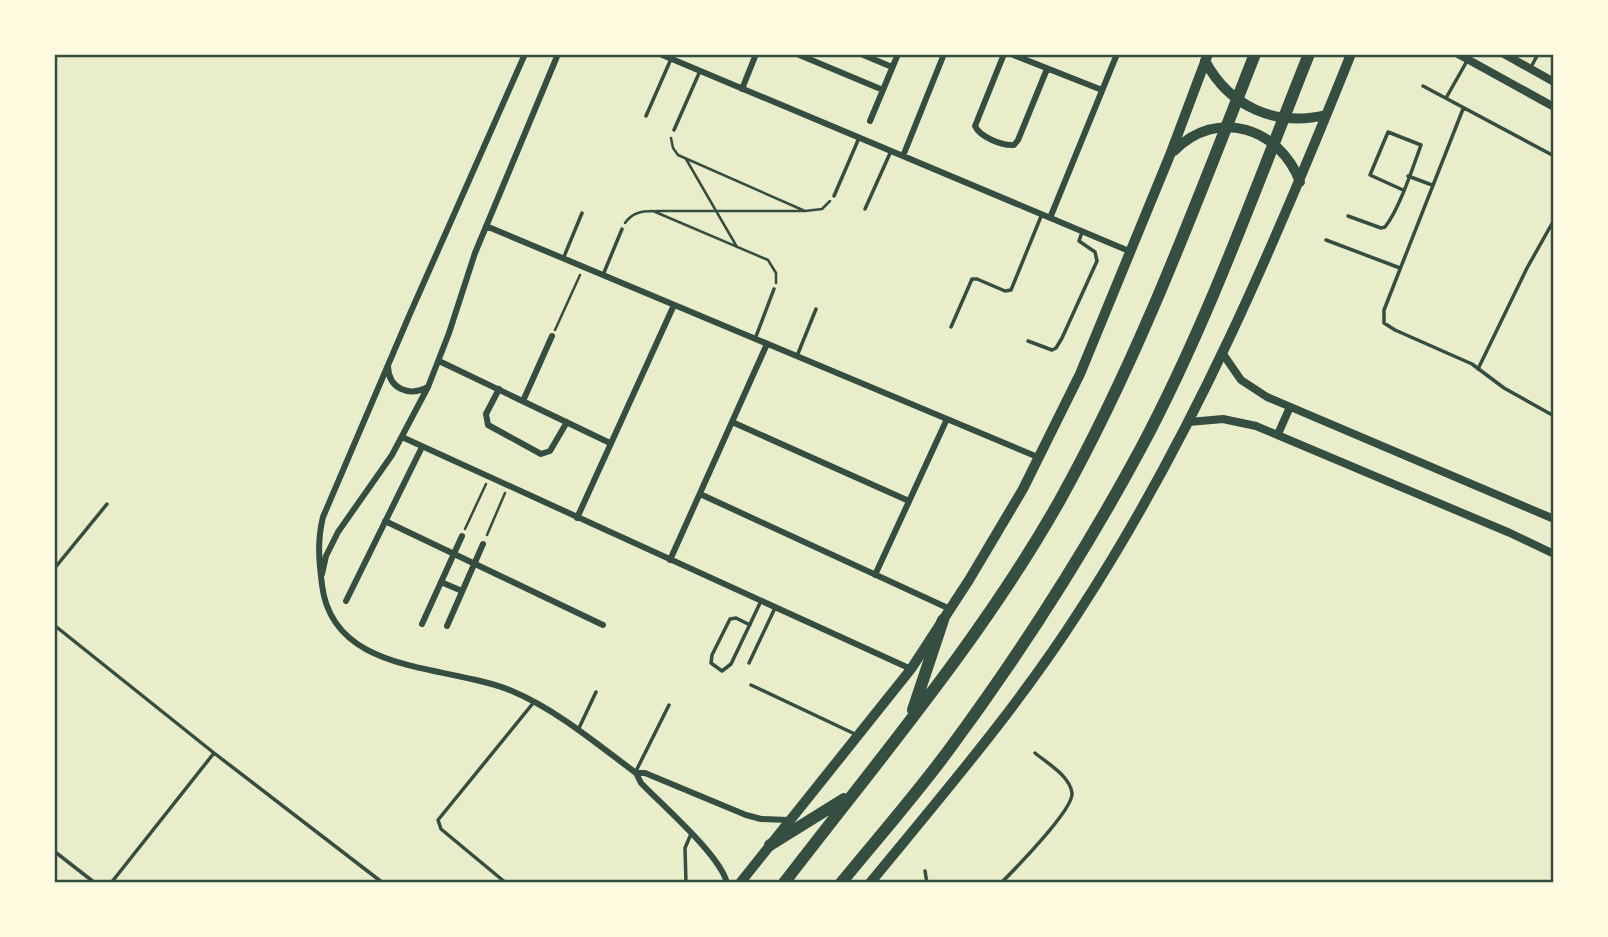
<svg xmlns="http://www.w3.org/2000/svg" width="1608" height="937" font-family="Raleway,sans-serif">
	<style>
		.lines { fill: none; stroke-linecap: round; stroke-linejoin: round }
		.path { stroke: #344e41; stroke-width: 2.5 }
		.service { stroke: #344e41; stroke-width: 3.5 }
		.minor { stroke: #344e41; stroke-width: 6 }
		.tertiary { stroke: #344e41; stroke-width: 8 }
		.primary { stroke: #344e41; stroke-width: 10 }
		.motorway { stroke: #344e41; stroke-width: 12 }
		.neatline { fill: none; stroke: #344e41; stroke-width: 2.5 }
	</style>
	<rect width="100%" height="100%" fill="#e9edc9"/>
	<g class="lines">
		<path class="path" d="M671,138L673,148L678,155L805,211L822,209L830,201
			M686,159L737,247
			M656,211H803
			M625,223C632,213 641,211 653,211L768,260L776,273V283
			M555,330L580,275
			M465,529L486,484
			M487,535L505,493"/>
		<path class="service" d="M1531,67L1538,54
			M1423,86L1554,156
			M1446,98L1467,61
			M1463,109L1384,310V323L1395,330L1472,364L1504,388L1554,416
			M646,116L671,59
			M674,130L700,71
			M1408,176L1432,185
			M834,196L859,138
			M865,209L891,151
			M1348,216L1381,228L1385,227C1399,210 1413,167 1421,145L1388,132L1370,175L1403,190
			M1326,240L1400,268
			M563,259L582,213
			M603,275L622,229
			M951,327L972,279H977L1005,291L1011,290L1042,214
			M755,339L774,289
			M1028,341L1052,350L1056,348L1062,338L1097,261L1095,252L1079,241L1082,232
			M797,356L816,309
			M1478,369L1527,268L1554,220
			M54,569L107,504
			M54,625L214,753L383,883
			M750,625L736,618L730,619L712,655L711,663L722,671L731,664L761,601
			M749,663L775,608
			M751,685L857,735
			M579,728L596,692
			M636,771L669,705
			M54,851L95,883
			M925,871L927,883
			M111,883L214,753
			M506,883L441,829L438,820L534,702
			M686,883L685,848L691,834
			M1001,883C1014,870 1074,809 1072,793C1070,776 1047,763 1035,753"/>
		<path class="minor" d="M525,54L409,316L323,517C317,541 319,561 322,585C333,676 448,664 512,691C557,710 597,744 636,773L641,783C663,806 720,855 727,883
			M660,54L1129,251
			M797,54L883,90
			M861,54L892,67
			M1004,54L975,126C980,137 1002,146 1014,145L1018,140L1047,69
			M1011,54L1102,90
			M742,89L756,54
			M870,121L898,54
			M903,156L944,54
			M1050,218L1117,54
			M486,226L1040,458
			M439,361L610,443
			M388,367C389,389 409,397 428,387
			M499,389L486,414L488,425L541,454L550,451L567,422
			M523,401L552,336
			M732,422L909,501
			M402,437L911,669
			M700,494L950,609
			M577,518L674,305
			M385,521L603,625
			M670,560L767,344
			M322,574L326,556L338,532L392,455L428,387L449,333L475,253L558,54
			M875,575L947,419
			M441,582L462,591
			M346,601L422,447
			M422,624L462,536
			M447,626L483,544
			M636,773H645L746,815L761,819L789,820"/>
		<path class="tertiary" d="M1458,54L1554,107
			M1504,54L1554,82
			M1223,354L1241,380L1267,397L1554,519
			M1189,422L1223,419L1256,426L1510,533L1554,554
			M1278,434L1290,407"/>
		<path class="primary" d="M1205,61C1230,107 1275,127 1326,115
			M1174,151C1217,107 1280,128 1300,182
			M740,883L911,669L969,580L1023,489L1080,374L1170,155L1208,54
			M870,883C943,794 1018,707 1080,610C1193,436 1274,246 1351,54"/>
		<path class="motorway" d="M913,710L943,620
			M770,845L844,799
			M784,883C879,759 983,637 1060,500C1139,358 1195,206 1255,54
			M841,883C877,839 914,797 948,751C1019,655 1084,554 1141,448C1208,322 1256,187 1309,54"/>
	</g>
	<rect width="1608" height="937" fill="none" stroke="#fefae0" stroke-width="112"/>
	<rect x="56" y="56" width="1496" height="825" class="neatline"/>
</svg>
